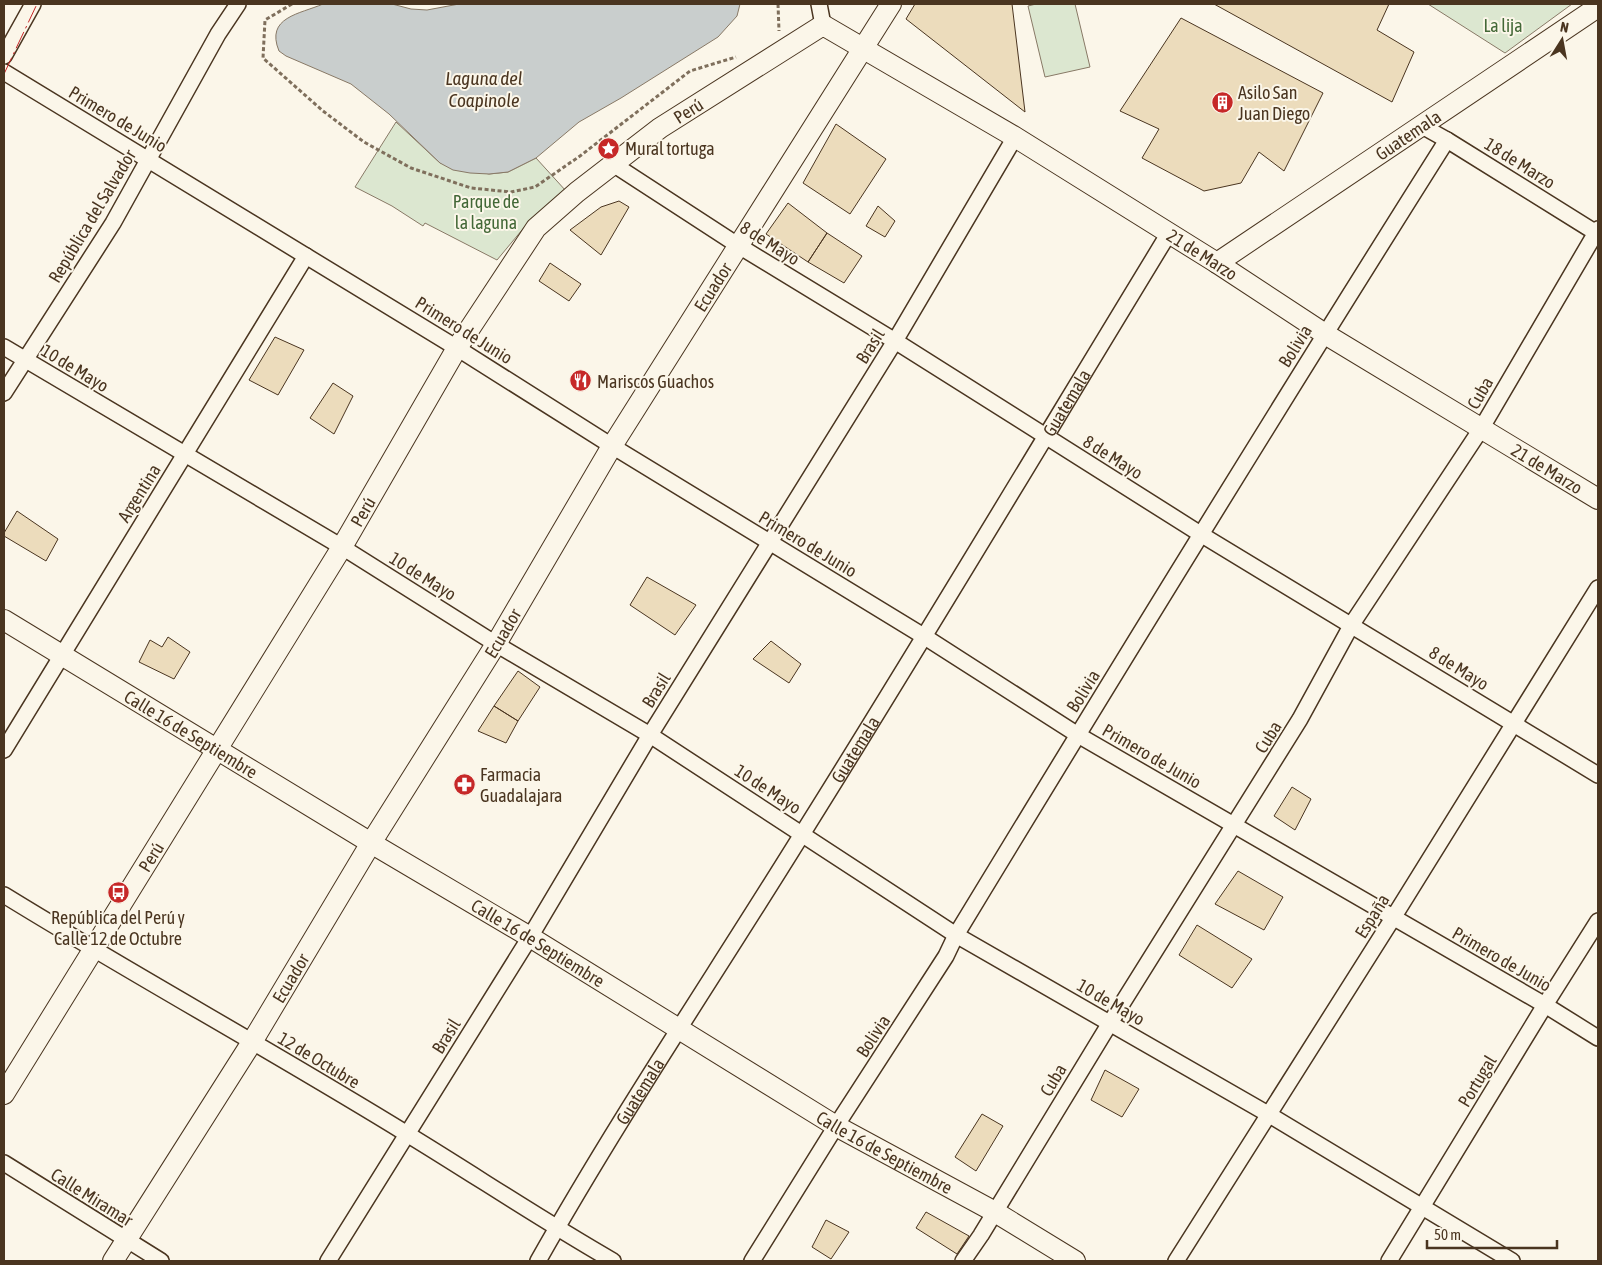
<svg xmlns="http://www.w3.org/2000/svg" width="1602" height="1265" font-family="'Asap Condensed',sans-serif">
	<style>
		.green { fill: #dce7d0; stroke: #887966 }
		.water { fill: #c9cecd; stroke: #887966 }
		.building { fill: #ecdcbc; stroke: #4a3520 }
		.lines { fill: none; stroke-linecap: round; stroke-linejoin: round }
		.minor-casing { stroke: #4a3520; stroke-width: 18 }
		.tertiary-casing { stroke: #4a3520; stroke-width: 22 }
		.path { stroke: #7f6f5c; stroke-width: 3; stroke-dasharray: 4 2.5; stroke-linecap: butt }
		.minor { stroke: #fbf6e9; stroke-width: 15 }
		.tertiary { stroke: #fbf6e9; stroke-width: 20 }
		.power { stroke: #c62828; stroke-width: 1; stroke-dasharray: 18 4 2.5 4; stroke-linecap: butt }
		.labels { text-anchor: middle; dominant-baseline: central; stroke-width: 4; stroke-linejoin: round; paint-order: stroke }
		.park-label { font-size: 18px; fill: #436837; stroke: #fbf6e9 }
		.poi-label { font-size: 18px; fill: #4a3520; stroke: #fbf6e9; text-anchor: start }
		.street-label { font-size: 18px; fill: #4a3520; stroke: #fbf6e9 }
		.water-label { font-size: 19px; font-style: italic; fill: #4a3520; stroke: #fbf6e9 }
	</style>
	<rect width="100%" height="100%" fill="#fbf6e9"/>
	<path class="green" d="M1036,4H1075L1090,67L1045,77L1028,6Z
		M1428,4H1572L1505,53Z
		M396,122L440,163L489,174L508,172L536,158L566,191L532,218L497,260L425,223L423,226L392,206L355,187Z"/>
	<path class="water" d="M323,4H392L411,9L427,10L459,4H740L737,16L718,37L621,98L579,122L536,158L508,172L489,174L470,173L453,170L440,163L389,114L351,84L286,56L279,51C265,17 300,14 323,4Z"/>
	<path class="building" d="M915,4H1012L1025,112L906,19Z
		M1214,4H1389L1377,30L1414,52L1392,102Z
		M1181,18L1323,93L1284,171L1259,152L1241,183L1204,191L1142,158L1159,129L1120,111Z
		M836,124L886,159L850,214L803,183Z
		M619,201L629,207L601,255L570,230L601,207Z
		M788,203L827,233L808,262L766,234Z
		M878,206L895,221L885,237L866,226Z
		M827,233L862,256L844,283L808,262Z
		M550,263L581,284L569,301L539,281Z
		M275,337L304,350L278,395L249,380Z
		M333,383L353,396L334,434L310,418Z
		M17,511L58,539L46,561L4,536V533Z
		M647,577L696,605L675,635L630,605Z
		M168,637L190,652L174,679L139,662L150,640L162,647Z
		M771,641L801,664L789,683L753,659Z
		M518,671L540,687L518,721L494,706Z
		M494,706L518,721L506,743L478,731Z
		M1292,787L1311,799L1295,830L1274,816Z
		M1238,871L1283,897L1264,930L1215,904Z
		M1197,925L1252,959L1232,988L1179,955Z
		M1105,1070L1139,1089L1122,1117L1091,1100Z
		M982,1114L1003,1126L976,1171L955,1157Z
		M926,1212L969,1236L957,1254L916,1228Z
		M826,1220L849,1232L831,1259L812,1247Z"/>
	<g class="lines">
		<defs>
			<g id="minor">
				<path d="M819,4L823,25"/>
				<path d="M4,56L33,4"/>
				<path d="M4,72L457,348L612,446L925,637L1078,735L1545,1005L1598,1038"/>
				<path d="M1422,126L1447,140L1598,234"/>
				<path d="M613,164L739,246L895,341L1202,535L1598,775"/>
				<path d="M4,347L342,547L496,644L650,735L956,935L1268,1114L1512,1261"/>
				<path d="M4,393L113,223L218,34L238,4"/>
				<path d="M4,750L306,256"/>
				<path d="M4,895C137,977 274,1052 407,1134C476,1176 543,1221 613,1261"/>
				<path d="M4,1163L161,1261"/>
				<path d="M328,1261L530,937L650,735L895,341L1015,137"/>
				<path id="s1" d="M538,1261C622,1112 719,969 809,823C931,628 1049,430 1169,233"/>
				<path d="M752,1261L836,1126L946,956L956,935C1118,668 1281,403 1447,140"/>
				<path d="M963,1261L981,1235L1110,1023L1300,719L1352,624L1481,429L1598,229"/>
				<path d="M1176,1261L1393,918L1598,588"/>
				<path d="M1389,1261L1545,1005L1598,921"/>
			</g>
			<g id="tertiary">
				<path id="s2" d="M1217,263L1598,7"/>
				<path id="s3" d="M4,620L371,843L530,937L836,1126L995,1212L1075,1261"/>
				<path id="s4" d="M4,1094L342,547L457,348L536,228L577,192L660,128L823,25L1015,137L1217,263L1325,334L1598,499"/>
				<path id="s5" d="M113,1261L252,1042L371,843L496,644L612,446L891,4"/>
			</g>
		</defs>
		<use href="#minor" class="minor-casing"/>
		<use href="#tertiary" class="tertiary-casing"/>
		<path class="path" d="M292,4L265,20L263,58L323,111L364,142L411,168L471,188L511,192L535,187L580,156L690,71L736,57
			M778,4L779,31"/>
		<use href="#minor" class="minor"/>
		<use href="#tertiary" class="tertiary"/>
		<path class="power" d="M4,74L37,4"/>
	</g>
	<defs>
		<symbol id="building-disc" viewBox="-11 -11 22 22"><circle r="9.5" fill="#c62828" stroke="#fbf6e9"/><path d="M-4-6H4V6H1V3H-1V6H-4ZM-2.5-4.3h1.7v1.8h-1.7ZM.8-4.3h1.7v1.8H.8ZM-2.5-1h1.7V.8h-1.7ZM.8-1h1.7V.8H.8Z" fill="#fff"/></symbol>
		<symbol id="sight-disc" viewBox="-11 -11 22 22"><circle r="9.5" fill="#c62828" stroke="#fbf6e9"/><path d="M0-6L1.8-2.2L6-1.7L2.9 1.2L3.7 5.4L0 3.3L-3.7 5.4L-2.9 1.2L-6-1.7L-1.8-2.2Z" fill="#fff"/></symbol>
		<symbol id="restaurant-disc" viewBox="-11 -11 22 22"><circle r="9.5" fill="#c62828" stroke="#fbf6e9"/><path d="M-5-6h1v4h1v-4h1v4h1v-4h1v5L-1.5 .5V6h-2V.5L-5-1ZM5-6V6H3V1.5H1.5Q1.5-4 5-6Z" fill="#fff"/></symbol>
		<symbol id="pharmacy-disc" viewBox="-11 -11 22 22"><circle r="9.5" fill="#c62828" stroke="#fbf6e9"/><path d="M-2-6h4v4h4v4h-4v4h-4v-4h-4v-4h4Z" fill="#fff"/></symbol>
		<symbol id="bus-disc" viewBox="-11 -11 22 22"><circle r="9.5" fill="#c62828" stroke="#fbf6e9"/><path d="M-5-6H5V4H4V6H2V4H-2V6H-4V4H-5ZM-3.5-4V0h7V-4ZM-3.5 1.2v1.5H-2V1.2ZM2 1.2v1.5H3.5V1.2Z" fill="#fff"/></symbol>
	</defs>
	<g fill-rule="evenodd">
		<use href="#building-disc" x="1210" y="90" width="25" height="25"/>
		<use href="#sight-disc" x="596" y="136" width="25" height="25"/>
		<use href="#restaurant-disc" x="568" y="368" width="25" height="25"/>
		<use href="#pharmacy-disc" x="452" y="772" width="25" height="25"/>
		<use href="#bus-disc" x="106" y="880" width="25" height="25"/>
	</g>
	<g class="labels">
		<g class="park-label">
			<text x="1503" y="25">La lija</text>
			<text x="486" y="201">Parque de<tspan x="486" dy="21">la laguna</tspan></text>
		</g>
		<g class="poi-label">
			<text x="1238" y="92">Asilo San<tspan x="1238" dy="21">Juan Diego</tspan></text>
			<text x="625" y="148">Mural tortuga</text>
			<text x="597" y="381">Mariscos Guachos</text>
			<text x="480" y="774">Farmacia<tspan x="480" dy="21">Guadalajara</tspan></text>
			<text x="118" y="917" text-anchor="middle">República del Perú y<tspan x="118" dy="21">Calle 12 de Octubre</tspan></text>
		</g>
		<g class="street-label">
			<text stroke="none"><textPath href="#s4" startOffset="1209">Perú</textPath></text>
			<text transform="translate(118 119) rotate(31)">Primero de Junio</text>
			<text stroke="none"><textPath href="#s2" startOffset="230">Guatemala</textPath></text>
			<text transform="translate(1520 163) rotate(32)">18 de Marzo</text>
			<text transform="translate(92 216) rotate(-59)">República del Salvador</text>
			<text transform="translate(770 243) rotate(32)">8 de Mayo</text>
			<text stroke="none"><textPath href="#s4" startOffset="1812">21 de Marzo</textPath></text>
			<text stroke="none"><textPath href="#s5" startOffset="1144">Ecuador</textPath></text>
			<text transform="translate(464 330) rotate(32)">Primero de Junio</text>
			<text transform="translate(870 346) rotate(-58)">Brasil</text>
			<text transform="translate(1295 346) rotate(-58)">Bolivia</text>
			<text transform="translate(75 368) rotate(31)">10 de Mayo</text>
			<text transform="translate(1480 393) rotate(-60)">Cuba</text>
			<text stroke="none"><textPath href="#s1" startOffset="1008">Guatemala</textPath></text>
			<text transform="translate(1113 457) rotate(32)">8 de Mayo</text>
			<text stroke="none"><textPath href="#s4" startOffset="2218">21 de Marzo</textPath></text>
			<text transform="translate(139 493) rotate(-58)">Argentina</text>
			<text stroke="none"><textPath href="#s4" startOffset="684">Perú</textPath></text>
			<text transform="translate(808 544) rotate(31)">Primero de Junio</text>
			<text transform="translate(423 576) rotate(32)">10 de Mayo</text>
			<text stroke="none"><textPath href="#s5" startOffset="739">Ecuador</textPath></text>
			<text transform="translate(1459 668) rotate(32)">8 de Mayo</text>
			<text transform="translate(656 690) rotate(-58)">Brasil</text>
			<text transform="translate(1083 691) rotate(-58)">Bolivia</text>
			<text stroke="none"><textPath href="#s3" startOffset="219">Calle 16 de Septiembre</textPath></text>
			<text transform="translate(1268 737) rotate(-58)">Cuba</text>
			<text stroke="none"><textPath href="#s1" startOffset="602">Guatemala</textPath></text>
			<text transform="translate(1152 756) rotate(30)">Primero de Junio</text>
			<text transform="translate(768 789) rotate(33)">10 de Mayo</text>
			<text stroke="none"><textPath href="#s4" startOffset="279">Perú</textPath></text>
			<text transform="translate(1372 916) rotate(-58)">España</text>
			<text stroke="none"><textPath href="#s3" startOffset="624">Calle 16 de Septiembre</textPath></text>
			<text transform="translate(1502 959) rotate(30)">Primero de Junio</text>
			<text stroke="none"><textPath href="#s5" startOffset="334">Ecuador</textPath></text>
			<text transform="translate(1111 1002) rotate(30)">10 de Mayo</text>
			<text transform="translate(446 1036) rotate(-58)">Brasil</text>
			<text transform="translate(873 1036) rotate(-57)">Bolivia</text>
			<text transform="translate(319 1060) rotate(31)">12 de Octubre</text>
			<text transform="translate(1053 1080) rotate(-59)">Cuba</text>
			<text transform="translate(1477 1081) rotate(-59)">Portugal</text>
			<text stroke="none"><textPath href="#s1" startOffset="198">Guatemala</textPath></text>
			<text stroke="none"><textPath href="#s3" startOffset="1029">Calle 16 de Septiembre</textPath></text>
			<text transform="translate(92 1197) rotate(32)">Calle Miramar</text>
		</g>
		<g class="water-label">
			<text x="484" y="78">Laguna del<tspan x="484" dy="22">Coapinole</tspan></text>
		</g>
	</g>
	<rect width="1602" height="1265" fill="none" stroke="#4a3520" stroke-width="10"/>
	<g transform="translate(1562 40) rotate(11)" stroke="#fbf6e9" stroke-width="4" paint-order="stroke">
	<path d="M0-4L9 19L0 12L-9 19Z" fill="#4a3520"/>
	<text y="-8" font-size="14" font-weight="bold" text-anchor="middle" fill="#4a3520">N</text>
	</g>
	<path d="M1427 1240v8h130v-8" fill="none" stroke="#4a3520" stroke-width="2.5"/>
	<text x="1434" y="1240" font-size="15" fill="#4a3520" stroke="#fbf6e9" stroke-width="4" paint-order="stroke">50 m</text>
</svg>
